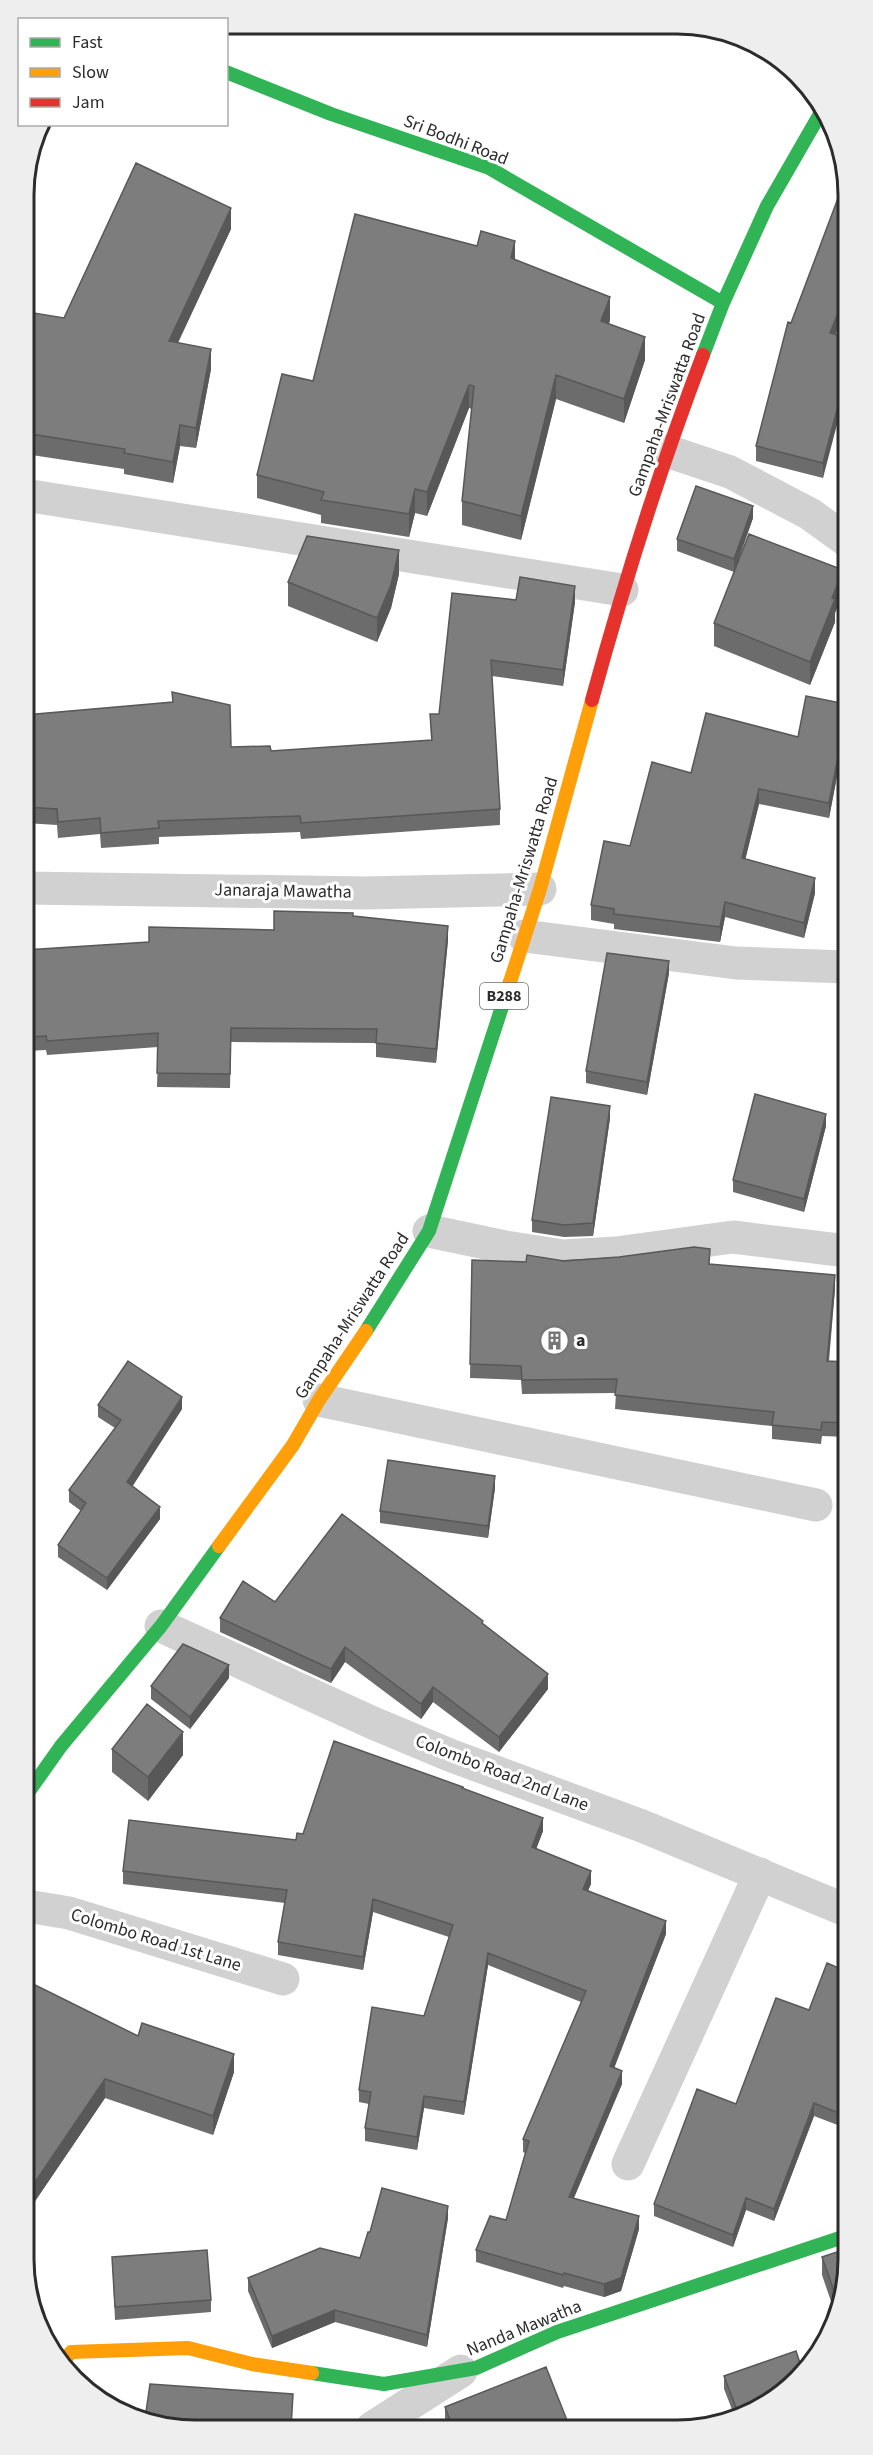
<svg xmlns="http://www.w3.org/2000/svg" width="873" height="2455" font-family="'Source Sans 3',sans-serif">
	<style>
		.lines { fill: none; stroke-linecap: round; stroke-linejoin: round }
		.street { stroke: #d1d1d1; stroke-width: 33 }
		.fast { stroke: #30b455; stroke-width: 14 }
		.slow { stroke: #ff9f0a; stroke-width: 14 }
		.jam { stroke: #e5322d; stroke-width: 14 }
		.wall { fill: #6c6c6c }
		.shaded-wall { fill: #585858 }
		.building { fill: #7d7d7d; stroke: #585858; stroke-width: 1.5 }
		.labels { text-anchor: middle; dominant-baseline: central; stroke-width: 6; stroke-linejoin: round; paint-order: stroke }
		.shield { fill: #fff; stroke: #6b6b6b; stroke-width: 1.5 }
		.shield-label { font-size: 16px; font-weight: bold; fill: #2c2c2c }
		.street-label { font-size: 18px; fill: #2c2c2c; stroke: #fff }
		.poi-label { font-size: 18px; font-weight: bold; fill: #2c2c2c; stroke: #fff; text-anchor: start }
		.rim { fill: none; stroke: #2c2c2c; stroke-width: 3 }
	</style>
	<rect width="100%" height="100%" fill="#fff"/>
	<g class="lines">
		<path class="street" d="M667,451L730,472L810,514L846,540
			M25,495L622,590
			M25,888L365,893L540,889
			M524,936L736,963L847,967
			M429,1231L505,1247L563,1256L616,1253L733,1237L847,1251
			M319,1400L816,1505
			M161,1626L373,1723L452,1756L642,1826L848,1911
			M27,1906L69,1913L283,1979
			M628,2164L760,1874
			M372,2428L461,2371"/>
		<path class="fast" d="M226,72L331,114L489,168L723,303
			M703,355L723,303L767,206L820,114
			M366,1331L429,1231L510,982
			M27,1794L61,1746L161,1626L219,1546
			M312,2373L384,2384L476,2368L557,2332L849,2235"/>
		<path class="slow" d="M510,982L540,889L592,700
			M219,1546L293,1445L319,1400L366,1331
			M64,2361L71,2352L188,2348L252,2364L312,2373"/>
		<path class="jam" d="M592,700C624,583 660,468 703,355"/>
	</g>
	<path class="wall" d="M846,177V308L836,334L823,478L756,461V446L791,323Z
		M231,229L178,343L211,369L196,448L180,446L173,483L124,474V469L25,454V333L64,318Z
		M515,259L610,320L609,324L645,360L624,423L556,399L521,540L462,525V501L472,409L469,408L427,516L415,513L409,537L321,523V515L257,498V475L313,381Z
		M753,518L734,572L677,551V539Z
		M399,574L391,608L377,642L288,606V582Z
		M843,593L835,613V622L810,685L714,646V623Z
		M516,600L575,602L563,686L492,676L500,809V825L301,839L300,832L159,837V844L101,848L100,834L58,838L57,825L25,823V715L231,747L271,751L431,740L430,714H439Z
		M846,704V729L829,818L759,804L745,859L815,893L804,938L725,917L720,942L614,929V924L591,920V905L630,846L691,773L798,737Z
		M353,916L448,940L436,1063L376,1057V1043L231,1042L230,1088L157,1087L158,1047L47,1055L46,1050L26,1051L25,950L149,942L274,930Z
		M669,973L647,1095L586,1083V1071Z
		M610,1118L593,1236L564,1237L532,1232V1220Z
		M826,1126L804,1212L733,1192V1180Z
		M619,1257L710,1264L835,1289L829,1361L847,1362V1437L822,1436L821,1444L772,1439V1426L615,1409L616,1393L522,1394L521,1380L470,1378L472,1260L526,1262Z
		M98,1405L182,1409L132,1486L160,1519L107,1590L58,1557V1545L81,1511L69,1502V1490L115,1428L98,1417Z
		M495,1488L488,1538L380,1523V1511Z
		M275,1602L483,1624L548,1689L499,1752L433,1702L421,1719L345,1662L331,1683L220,1632V1618Z
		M848,1611V1671L840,1670V1656Z
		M229,1678L190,1729L151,1699V1686Z
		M112,1749L183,1755L148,1801L112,1772Z
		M463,1789L543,1831L536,1849L591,1884L588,1890L666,1934L614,2067L622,2084L574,2198L639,2229L621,2291L604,2297L564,2286L563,2288L476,2262V2250L506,2220L525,2153L523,2152V2139L581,2002L488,1965L464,2115L424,2108L417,2150L365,2141V2128L369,2104L359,2102V2090L424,2016L449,1937L373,1912L363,1970L278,1955V1942L285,1903L123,1884V1871L296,1840L303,1834Z
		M848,1972V2129L814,2116L774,2221L746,2210L733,2247L654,2216V2204L736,2104L809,2010Z
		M27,1981L138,2036L234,2072L213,2135L105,2098L27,2213Z
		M448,2218L427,2347L335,2322L272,2348L248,2291V2278L360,2258L370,2232Z
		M112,2257L211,2300V2312L115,2320Z
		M822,2257L849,2271L837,2319L822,2275Z
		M804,2375L733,2412L724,2389V2376Z
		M445,2407L570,2428H448L445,2420Z"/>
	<path class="shaded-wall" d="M231,208V229L169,361V341Z
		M515,241V264L511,258Z
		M846,293V308L830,348V333Z
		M610,297V320L601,344V321Z
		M645,337V360L624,423V399Z
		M211,349V369L196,448V428Z
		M556,375V399L521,540V516Z
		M846,375V390L823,478V463Z
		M469,385V408L427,516V492Z
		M180,425V446L173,483V462Z
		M415,489V513L409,537V514Z
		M753,506V518L734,572V559Z
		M399,550V574L391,608L377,642V618Z
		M843,570V593L835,613V622L810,685V662L832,598Z
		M575,586V602L563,686V670Z
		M846,715V729L829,818V803Z
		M759,789V804L742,873V858Z
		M815,878V893L804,938V923Z
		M725,902V917L720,942V927Z
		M448,926V940L436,1063V1049Z
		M669,961V973L647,1095V1082Z
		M610,1106V1118L593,1236V1223Z
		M826,1114V1126L804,1212V1199Z
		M835,1275V1289L827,1375V1361Z
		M31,1374V1386L26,1394V1382Z
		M182,1397V1409L127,1495V1482Z
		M495,1476V1488L488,1538V1526Z
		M160,1507V1519L107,1590V1578Z
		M345,1647V1662L331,1683V1669Z
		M229,1665V1678L190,1729V1717Z
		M548,1674V1689L499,1752V1737Z
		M433,1687V1702L421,1719V1704Z
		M183,1732V1755L148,1801V1777Z
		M543,1818V1831L532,1860V1847Z
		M591,1871V1884L583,1902V1889Z
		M373,1899V1912L363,1970V1957Z
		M666,1921V1934L610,2079V2066Z
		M488,1953V1965L464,2115V2102Z
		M234,2054V2072L213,2135V2116Z
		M622,2071V2084L569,2209V2197Z
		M105,2079V2098L27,2213V2194Z
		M424,2096V2108L417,2150V2137Z
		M814,2103V2116L774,2221V2209Z
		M746,2198V2210L733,2247V2235Z
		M448,2206V2218L427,2347V2335Z
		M639,2216V2229L621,2291L604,2297V2284Z
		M335,2310V2322L272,2348V2336Z"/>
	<path class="building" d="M136,163L231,208L169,341L211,349L196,428L180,425L173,462L124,453L125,449L25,433V333L28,312L64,318Z
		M846,177V293L830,333L846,337V375L823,463L756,446L788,322L791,323Z
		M355,214L477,246L481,231L515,241L511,258L610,297L601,321L645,337L624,399L556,375L521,516L462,501L474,386L469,385L427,492L415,489L409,514L321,500L324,492L257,475L282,374L313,381Z
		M696,486L753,506L734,559L677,539Z
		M749,534L843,570L832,598L835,599L810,662L714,623Z
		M307,536L399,550L391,585L377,618L288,582Z
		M520,577L575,586L563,670L491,660L500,809L301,823L300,816L158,821L159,828L101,833L100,818L58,822L57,809L25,807V715L173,702L172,692L230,705L231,747L270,746L271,751L432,740L430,714H439L452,593L516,600Z
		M806,696L846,704V715L829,803L759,789L742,858L815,878L804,923L725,902L720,927L614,914V909L591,905L604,841L630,846L652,762L691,773L706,713L798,737Z
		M274,911L353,913V916L448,926L436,1049L376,1043L377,1029L231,1028L230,1074L157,1073L158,1033L47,1041L46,1036L26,1037L25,950L149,942V927L274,930Z
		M607,953L669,961L647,1082L586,1071Z
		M755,1094L826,1114L804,1199L733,1180Z
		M551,1097L610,1106L593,1223L564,1225L532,1220Z
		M694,1247L710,1249L709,1264L835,1275L827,1361L847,1362V1423L822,1422L821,1430L772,1425L774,1412L615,1395L617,1379L522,1380L521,1366L470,1364L472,1260L526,1262L527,1255L564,1261L619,1257Z
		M128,1361L182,1397L127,1482L160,1507L107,1578L58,1545L86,1503L69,1490L121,1420L98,1405Z
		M26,1370L31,1374L26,1382Z
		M388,1460L495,1476L488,1526L380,1511Z
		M342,1514L483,1621L482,1623L548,1674L499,1737L433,1687L421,1704L345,1647L331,1669L220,1618L243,1581L275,1602Z
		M848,1611V1657L840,1656Z
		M183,1644L229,1665L190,1717L151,1686Z
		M147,1704L183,1732L148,1777L112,1749Z
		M334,1741L463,1787L462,1788L543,1818L532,1847L591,1871L583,1889L666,1921L610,2066L622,2071L569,2197L639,2216L621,2278L604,2284L564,2273L563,2275L476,2250L490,2216L506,2220L529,2141L523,2139L586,1991L488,1953L464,2102L424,2096L417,2137L365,2128L371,2092L359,2090L372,2007L424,2016L453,1925L373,1899L363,1957L278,1942L287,1890L123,1871L129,1820L296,1840L297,1833L303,1834Z
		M827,1963L848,1972V2117L814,2103L774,2209L746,2198L733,2235L654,2204L697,2089L736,2104L776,1998L809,2010Z
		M27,1981L138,2036L142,2023L234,2054L213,2116L105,2079L27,2194Z
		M382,2188L448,2206L427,2335L335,2310L272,2336L248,2278L320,2248L360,2258L368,2232H370Z
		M849,2248V2271L840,2308L822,2257Z
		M207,2250L211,2300L115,2307L112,2257Z
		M796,2351L804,2375L764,2408L711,2428H696L737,2410L724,2376Z
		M546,2367L570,2428H453L445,2407Z
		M150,2384L293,2394L291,2428H162L145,2419Z
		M648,2420L651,2428H630Z"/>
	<defs>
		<symbol id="building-ring" viewBox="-11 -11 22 22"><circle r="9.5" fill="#fff" stroke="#767676" stroke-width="1.5"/><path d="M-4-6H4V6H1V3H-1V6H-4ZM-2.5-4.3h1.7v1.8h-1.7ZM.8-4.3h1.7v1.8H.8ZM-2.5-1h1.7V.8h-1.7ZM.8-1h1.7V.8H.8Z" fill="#767676"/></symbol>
	</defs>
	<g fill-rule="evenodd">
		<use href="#building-ring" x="538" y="1324" width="33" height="33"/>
	</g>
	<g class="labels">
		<rect class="shield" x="480" y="983" width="48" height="26" rx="4.5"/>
		<g class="shield-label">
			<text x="504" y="996">B288</text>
		</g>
		<g class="street-label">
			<text transform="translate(456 140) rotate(21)">Sri Bodhi Road</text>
			<text transform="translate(667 405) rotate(-70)">Gampaha-Mriswatta Road</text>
			<text transform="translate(524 870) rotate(-73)">Gampaha-Mriswatta Road</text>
			<text transform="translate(283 891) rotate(1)">Janaraja Mawatha</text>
			<text transform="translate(352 1316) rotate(-57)">Gampaha-Mriswatta Road</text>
			<text transform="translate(502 1773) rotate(21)">Colombo Road 2nd Lane</text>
			<text transform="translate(156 1940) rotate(17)">Colombo Road 1st Lane</text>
			<text transform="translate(524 2328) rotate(-22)">Nanda Mawatha</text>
		</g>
		<g class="poi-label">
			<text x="576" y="1340">a</text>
		</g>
	</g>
	<path d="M0 0H873V2455H0ZM195 34H677A161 161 0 0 1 838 195V2259A161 161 0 0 1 677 2420H195A161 161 0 0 1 34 2259V195A161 161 0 0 1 195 34Z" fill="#eee" fill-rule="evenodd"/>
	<path class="rim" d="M195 34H677A161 161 0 0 1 838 195V2259A161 161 0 0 1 677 2420H195A161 161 0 0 1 34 2259V195A161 161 0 0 1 195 34Z"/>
	<rect x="18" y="18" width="210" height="108" fill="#ffffff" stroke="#ababab" stroke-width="1.5"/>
	<rect x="30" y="38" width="30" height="9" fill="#30b455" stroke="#ababab" stroke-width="1.5"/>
	<text x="72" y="48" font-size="18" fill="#2c2c2c">Fast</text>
	<rect x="30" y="68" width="30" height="9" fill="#ff9f0a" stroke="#ababab" stroke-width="1.5"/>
	<text x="72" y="78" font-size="18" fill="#2c2c2c">Slow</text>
	<rect x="30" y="98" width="30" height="9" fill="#e5322d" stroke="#ababab" stroke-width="1.5"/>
	<text x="72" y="108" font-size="18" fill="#2c2c2c">Jam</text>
</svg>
